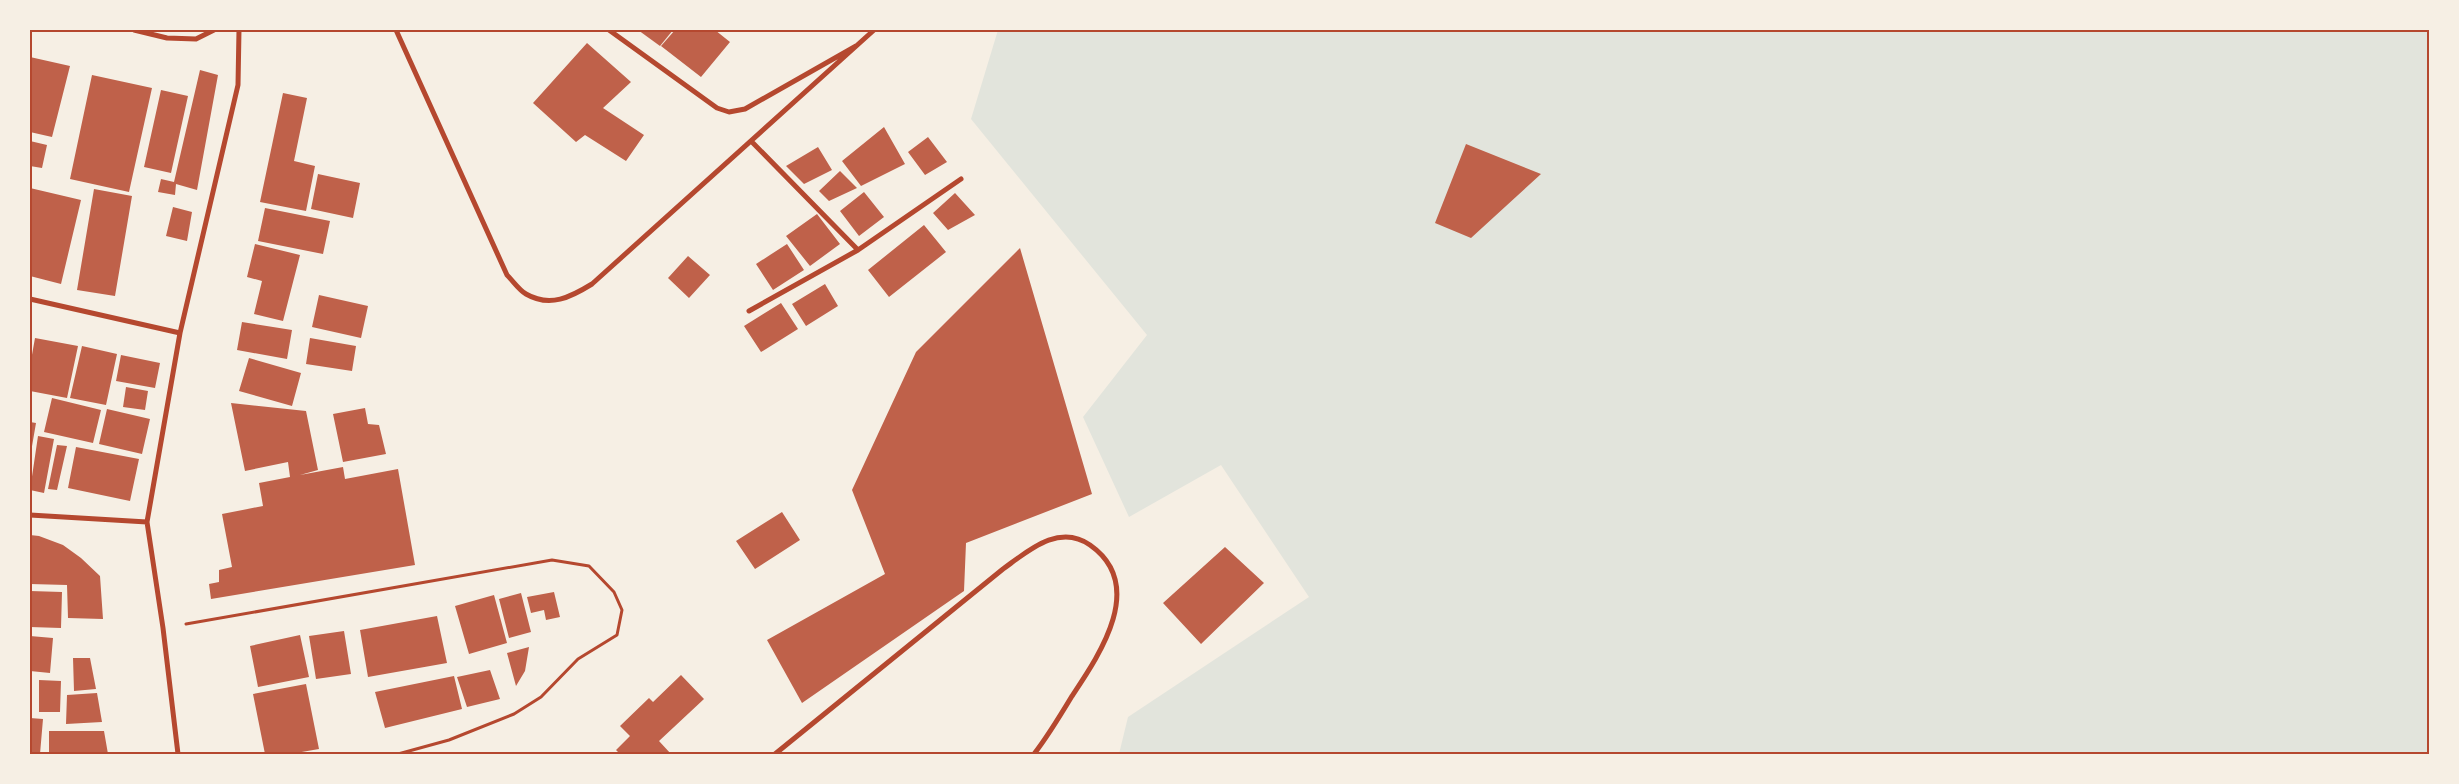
<svg xmlns="http://www.w3.org/2000/svg" width="2459" height="784" font-family="Spectral,serif">
	<style>
		.green { fill: #e2e4dc }
		.building { fill: #bf614a }
		.lines { fill: none; stroke-linecap: round; stroke-linejoin: round }
		.path { stroke: #b5482f; stroke-width: 3 }
		.minor { stroke: #b5482f; stroke-width: 5 }
		.neatline { fill: none; stroke: #b5482f; stroke-width: 2 }
	</style>
	<rect width="100%" height="100%" fill="#f6efe4"/>
	<path class="green" d="M998,30H2429V754H1119L1128,717L1309,597L1221,465L1129,517L1083,417L1147,335L971,119Z"/>
	<path class="building" d="M638,30H673L660,46Z
		M675,30H715L730,42L701,77L661,46Z
		M587,43L631,82L603,108L644,135L626,161L585,135L576,142L533,103Z
		M30,57L70,66L52,137L30,132Z
		M200,70L218,75L197,190L176,184L175,195L158,192L161,179L174,182Z
		M92,75L152,88L129,192L70,179Z
		M161,90L188,96L171,173L144,167Z
		M283,93L307,98L294,161L315,166L306,211L260,202Z
		M884,127L905,164L861,186L842,161Z
		M928,137L947,162L925,175L908,152Z
		M30,141L47,145L42,168L30,166Z
		M1466,144L1541,174L1471,238L1435,223Z
		M818,147L832,170L804,184L786,166Z
		M840,171L857,188L829,201L819,191Z
		M318,174L360,183L353,218L311,209Z
		M30,188L81,200L61,284L30,276Z
		M94,189L132,196L115,296L77,290Z
		M864,192L884,217L859,236L840,211Z
		M955,193L975,215L948,230L933,213Z
		M173,207L192,212L187,241L166,236Z
		M265,208L330,221L323,254L258,241Z
		M817,214L840,244L810,266L786,236Z
		M924,225L946,252L889,297L868,270Z
		M255,244L300,255L283,321L254,314L262,281L247,277Z
		M787,244L804,270L773,290L756,264Z
		M1020,248L1092,494L966,543L964,591L802,703L767,640L885,574L852,490L916,352Z
		M688,256L710,275L689,298L668,278Z
		M825,284L838,306L806,326L792,304Z
		M319,295L368,306L361,338L312,327Z
		M781,303L798,329L761,352L744,326Z
		M242,322L292,330L287,359L237,350Z
		M35,338L78,346L67,398L30,391V366Z
		M310,338L356,346L352,371L306,364Z
		M82,346L117,354L106,405L70,398Z
		M121,355L160,363L155,388L116,381Z
		M249,358L301,373L292,406L239,391Z
		M126,387L148,391L145,410L123,407Z
		M52,398L101,410L93,443L44,432Z
		M231,403L306,411L318,470L300,475L343,467L345,479L398,469L415,565L211,599L209,584L219,582V570L232,567L222,514L263,506L259,483L290,477L288,462L245,471Z
		M365,408L368,424L379,425L386,454L343,462L333,414Z
		M107,409L150,419L142,454L99,444Z
		M30,422L36,423L31,452H30Z
		M38,436L54,439L44,493L30,490Z
		M57,445L67,446L57,490L48,489Z
		M76,447L139,459L130,501L68,488Z
		M782,512L800,540L755,569L736,541Z
		M30,535L39,536L63,545L81,558L100,576L103,619L68,618L67,585L30,584Z
		M1225,547L1264,583L1201,644L1163,603Z
		M30,591L62,592L61,628L30,627Z
		M554,592L560,617L546,620L544,610L531,613L527,597Z
		M521,593L531,632L509,638L499,599Z
		M494,595L507,643L469,654L455,606Z
		M437,616L447,663L368,677L360,630Z
		M344,631L351,674L316,679L309,636Z
		M300,635L309,677L258,687L250,646Z
		M30,636L53,638L50,673L30,671Z
		M529,647L525,671L516,686L507,653Z
		M73,658H90L96,689L74,691Z
		M490,670L500,699L467,707L457,677Z
		M681,675L704,699L659,741L671,754H620L616,750L630,736L620,726L649,698L653,702Z
		M454,676L462,709L385,728L375,692Z
		M39,680L61,681L60,712H39Z
		M306,684L319,749L290,754H265L253,694Z
		M97,693L102,722L66,724L67,695Z
		M30,718L43,719L40,754H30Z
		M49,731H104L108,754H49Z"/>
	<g class="lines">
		<path class="path" d="M186,624L552,560L589,566L614,592L622,610L617,635L578,659L541,697L514,714L449,740L398,754"/>
		<path class="minor" d="M134,30L167,38L196,39L214,30
			M396,30L507,275C513,281 519,290 526,294C550,308 571,297 592,284L874,30
			M609,30L717,108L729,112L745,109L856,46
			M858,250L961,179
			M30,299L180,333
			M749,311L858,250L752,142
			M30,515L147,522
			M178,754L163,628L147,522L180,333L238,85L239,30
			M775,754L1003,569C1028,551 1059,523 1090,545C1147,585 1100,654 1072,696C1060,716 1048,736 1034,754"/>
	</g>
	<rect width="2459" height="784" fill="none" stroke="#f6efe4" stroke-width="62"/>
	<rect x="31" y="31" width="2397" height="722" class="neatline"/>
</svg>
